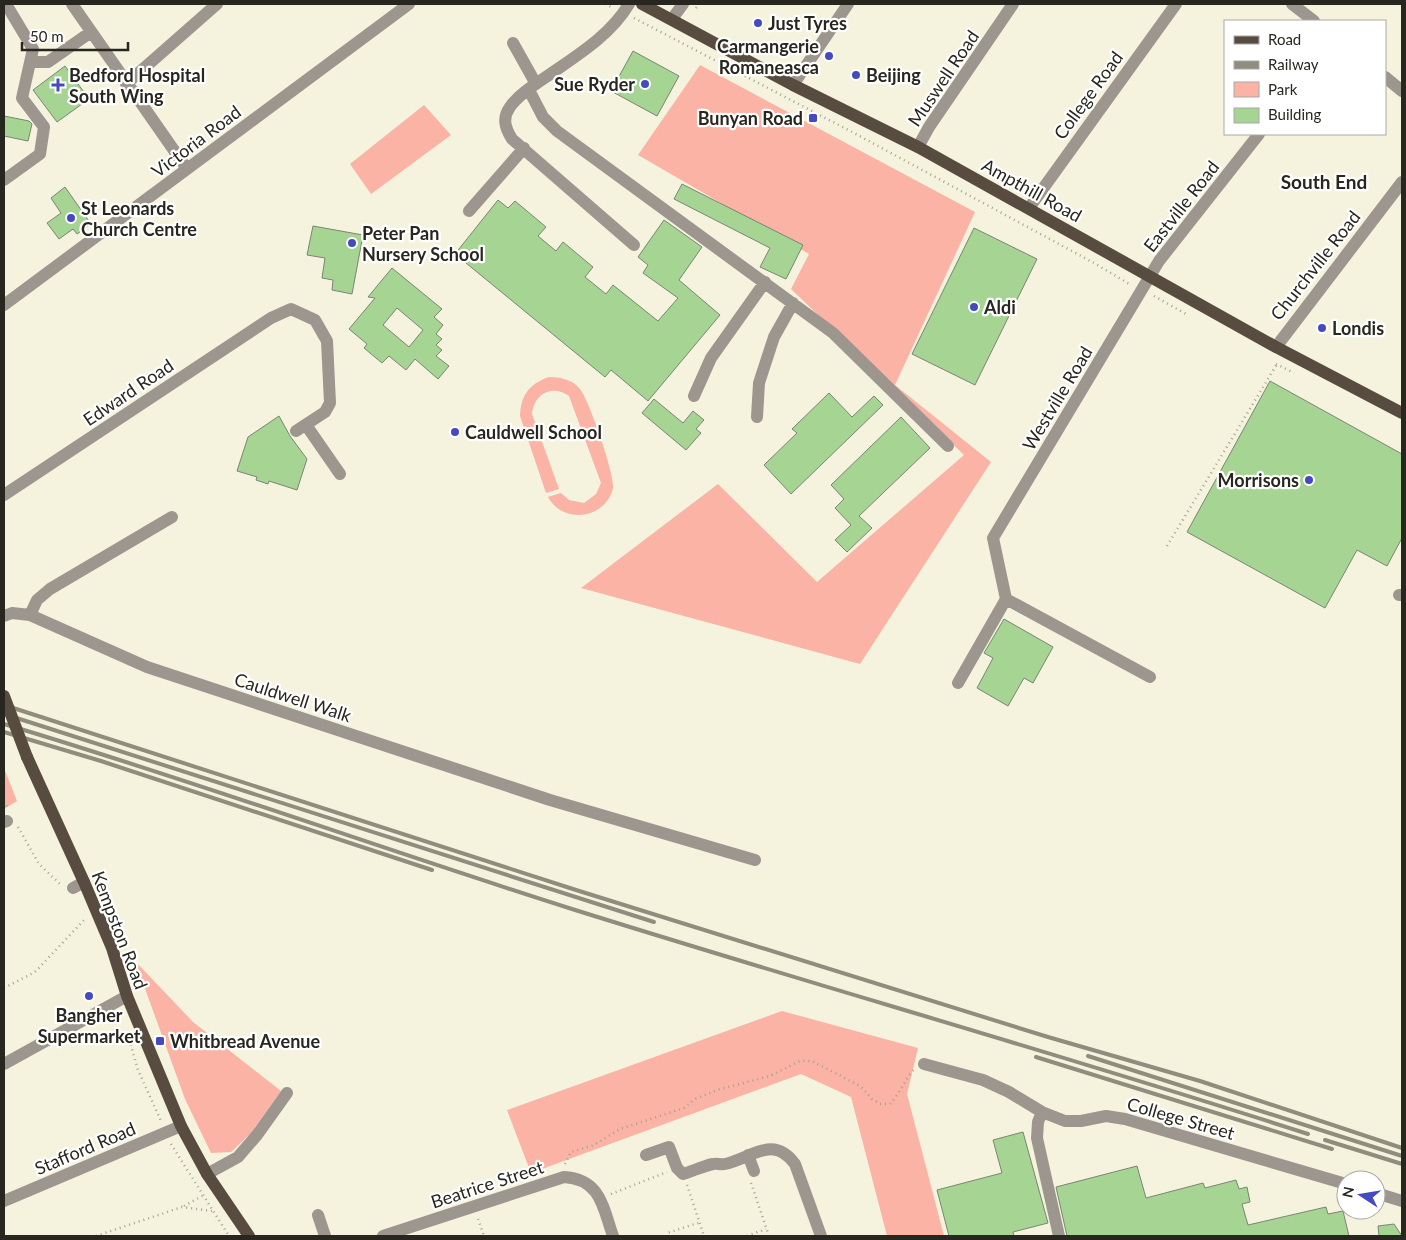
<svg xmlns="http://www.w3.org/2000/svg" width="1406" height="1240" font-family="Lato,sans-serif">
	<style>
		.green { fill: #fab3a4 }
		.building { fill: #a6d493; stroke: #7a8575; fill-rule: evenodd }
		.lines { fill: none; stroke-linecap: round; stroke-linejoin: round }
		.path { stroke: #a3a292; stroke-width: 2.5; stroke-dasharray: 1 4; stroke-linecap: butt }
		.minor { stroke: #9d968f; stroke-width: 12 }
		.major { stroke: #584c41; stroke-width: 12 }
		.rail { stroke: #8e8d7e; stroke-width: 4 }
		.major-bridge { stroke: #584c41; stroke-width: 12 }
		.poi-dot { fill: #454abf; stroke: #fff; stroke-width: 2 }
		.labels { text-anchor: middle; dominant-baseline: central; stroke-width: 4.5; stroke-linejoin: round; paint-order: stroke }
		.poi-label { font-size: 18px; font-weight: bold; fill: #28271f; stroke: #fff; text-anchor: start }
		.street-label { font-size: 18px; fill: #28271f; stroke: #fff }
		.neighbourhood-label { font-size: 19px; font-weight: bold; fill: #28271f; stroke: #fff }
	</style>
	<rect width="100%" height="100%" fill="#f5f3de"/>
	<path class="green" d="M700,65L975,212L895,385L991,462L860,664L581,588L718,484L817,582L964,455L791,289L809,254L638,155Z
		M424,105L451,135L371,194L350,164Z
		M549,377C561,377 573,380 580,389C589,400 615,475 613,488C606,519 563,525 548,497L561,493L569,500L584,503L596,494L601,483L569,396C553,384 534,393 532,414L559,489L546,493L520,416C521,395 529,384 549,377Z
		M4,768L17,801L4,809Z
		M135,961L193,1022L281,1091L251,1133L231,1152L211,1153L185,1099Z
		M782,1011L918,1048L907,1094L944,1236H887L851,1097L801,1074L531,1173L507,1110Z"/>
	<path class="building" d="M633,51L679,76L657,116L611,91Z
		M65,66L89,99L57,122L33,90Z
		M4,116L29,121L32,124L28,141L4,136Z
		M682,184L803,245L786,279L760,267L770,248L674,199Z
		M65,187L91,224L77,234L73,229L59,239L47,223L61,213L51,198Z
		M498,200L508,208L515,201L546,227L538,236L556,251L563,242L593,267L585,277L606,294L613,285L658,321L678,298L643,273L648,265L638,257L664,220L702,247L679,280L720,315L648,401L611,370L605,377L455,254Z
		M313,226L363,235L352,294L332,290L333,280L322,278L325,258L307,255Z
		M974,228L1037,259L975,385L912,354Z
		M392,268L442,309L434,317L443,325L436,334L442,339L436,345L442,350L436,356L449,366L438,379L415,359L406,370L389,356L382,363L364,348L367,344L349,329L375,298L368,297ZM397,308L423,330L409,347L383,325Z
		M1270,381L1402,454V538L1387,566L1357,550L1325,608L1187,532Z
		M829,393L852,417L874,396L883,405L791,494L764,465L797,433L792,429Z
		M654,399L683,423L693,411L704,420L696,429L701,433L686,450L642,413Z
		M279,416L290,436L307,459L297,490L269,481L268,484L256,480L257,477L237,471L248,437Z
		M901,417L930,448L859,516L872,528L847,552L835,540L851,525L835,508L844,499L831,485Z
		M1004,619L1053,647L1033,683L1024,678L1008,706L977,688L993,658L984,653Z
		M1023,1132L1048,1223L1013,1232L1014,1236H949L937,1190L1002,1173L993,1140Z
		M1137,1166L1146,1198L1203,1183L1205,1188L1236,1180L1239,1189L1247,1187L1250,1202L1242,1204L1248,1225L1326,1207L1328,1214L1343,1211L1349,1236H1067L1056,1187Z
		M1394,1224L1402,1236H1379L1378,1226Z"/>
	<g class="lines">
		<path class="path" d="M605,4L611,7
			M696,8L699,4
			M634,18L854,133L1094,263L1131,285
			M1154,296L1186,314
			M1276,364L1294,373
			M1167,546L1277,364
			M4,801L8,809
			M18,827L39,864L62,886
			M4,988L35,972L85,919
			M128,1035L138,1070L161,1121
			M171,1144L229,1236
			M565,1164L571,1152L594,1145L620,1129L684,1108L695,1099L717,1090L770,1076L800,1061H812L860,1086L872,1099L880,1104H890C898,1096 909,1073 914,1070
			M751,1183L769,1236
			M687,1185L704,1236
			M611,1194L667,1172
			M184,1206L202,1196
			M478,1219L484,1236
			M96,1236L182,1207L212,1211
			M668,1236L667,1233L698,1223
			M747,1236L766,1229"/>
		<path class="minor" d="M72,4L187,169
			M629,4C610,36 576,56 546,77C534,85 518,95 510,107C502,118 505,128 512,139L634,245
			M1292,4L1314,21
			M672,19L683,4
			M513,43L536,84
			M30,62H48L91,32
			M1385,77L1402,91
			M126,84L217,4
			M793,85L848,4
			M529,90L543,117L557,131L833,333L948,446
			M918,147L929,127L1013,4
			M4,180L40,154L44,127L22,98L33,49L6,4
			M1029,208L1176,4
			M469,211L524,148
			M4,305L409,4
			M1276,347L1402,182
			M694,396L711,358L765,282
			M757,417L759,383L774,337L793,303
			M306,425L340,474
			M4,495L271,318L291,309L315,320L327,341L330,403L325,412L296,431
			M1399,595H1402
			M30,615L37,600L50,589L172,517
			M4,616L12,613L30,615L147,667L550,800L755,860
			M1150,677L1006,599L993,538L1159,261L1259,134
			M958,683L1006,599
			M4,822L7,821
			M73,888L84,882
			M4,1064L127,996
			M924,1064L983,1080L1009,1092L1042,1112L1065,1121H1081L1106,1116L1125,1119L1346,1184
			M1042,1112L1038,1122L1037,1138L1059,1236
			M646,1155L669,1147L677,1168L683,1174C693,1171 703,1166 713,1164C717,1163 721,1165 725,1164C752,1158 773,1134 795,1164L821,1236
			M748,1155L754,1171
			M207,1174L238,1157L257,1135L287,1093
			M1376,1193L1402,1201
			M4,1201L181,1126
			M318,1215L325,1236
			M383,1236L564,1177C601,1179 603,1208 613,1236"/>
		<path class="major" d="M642,4L793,85L918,147L1276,347L1402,413
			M27,757L84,882L112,948L127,996L181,1126L207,1174L249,1236"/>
		<path class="rail" d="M4,705L576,890L1048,1037L1200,1081L1402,1148
			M4,714L654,922
			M4,724C195,781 382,849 572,909C817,986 1064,1055 1308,1134
			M4,732L101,761L432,870
			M1088,1056L1402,1156
			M1036,1057L1332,1149
			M1325,1140L1402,1164"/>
		<path class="major-bridge" d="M4,696L27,757"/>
	</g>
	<g class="poi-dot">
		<circle cx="758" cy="23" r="5"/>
		<circle cx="829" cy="56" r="5"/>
		<circle cx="856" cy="75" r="5"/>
		<circle cx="645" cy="84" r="5"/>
		<path d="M55.5 77.5h5v5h5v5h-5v5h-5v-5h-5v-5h5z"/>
		<rect x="808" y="113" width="10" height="10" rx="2.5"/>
		<circle cx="71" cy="218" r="5"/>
		<circle cx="352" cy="243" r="5"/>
		<circle cx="974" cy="307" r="5"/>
		<circle cx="1322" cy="328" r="5"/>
		<circle cx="455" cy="432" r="5"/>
		<circle cx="1309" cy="480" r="5"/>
		<circle cx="89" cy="996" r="5"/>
		<rect x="155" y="1036" width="10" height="10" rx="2.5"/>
	</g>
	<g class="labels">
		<g class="poi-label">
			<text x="768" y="23">Just Tyres</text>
			<text x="819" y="46" text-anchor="end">Carmangerie<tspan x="819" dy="21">Romaneasca</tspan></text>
			<text x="69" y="75">Bedford Hospital<tspan x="69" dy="21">South Wing</tspan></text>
			<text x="866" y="75">Beijing</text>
			<text x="635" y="84" text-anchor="end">Sue Ryder</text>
			<text x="803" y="118" text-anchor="end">Bunyan Road</text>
			<text x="81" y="208">St Leonards<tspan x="81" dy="21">Church Centre</tspan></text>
			<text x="362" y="233">Peter Pan<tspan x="362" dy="21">Nursery School</tspan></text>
			<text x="984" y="307">Aldi</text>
			<text x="1332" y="328">Londis</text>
			<text x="465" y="432">Cauldwell School</text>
			<text x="1299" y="480" text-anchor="end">Morrisons</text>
			<text x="89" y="1015" text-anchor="middle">Bangher<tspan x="89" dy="21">Supermarket</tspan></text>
			<text x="170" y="1041">Whitbread Avenue</text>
		</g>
		<g class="street-label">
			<text transform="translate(943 78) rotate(-56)">Muswell Road</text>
			<text transform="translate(1088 95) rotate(-54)">College Road</text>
			<text transform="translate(196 141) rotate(-37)">Victoria Road</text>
			<text transform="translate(1032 190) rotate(29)">Ampthill Road</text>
			<text transform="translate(1181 206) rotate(-52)">Eastville Road</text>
			<text transform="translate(1315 265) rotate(-52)">Churchville Road</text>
			<text transform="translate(128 392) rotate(-34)">Edward Road</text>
			<text transform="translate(1057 398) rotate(-59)">Westville Road</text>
			<text transform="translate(293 697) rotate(18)">Cauldwell Walk</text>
			<text transform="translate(120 930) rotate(69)">Kempston Road</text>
			<text transform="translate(1181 1118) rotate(16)">College Street</text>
			<text transform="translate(85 1148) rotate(-23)">Stafford Road</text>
			<text transform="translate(487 1184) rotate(-18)">Beatrice Street</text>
		</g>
		<g class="neighbourhood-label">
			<text x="1324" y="181">South End</text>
		</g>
	</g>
	<rect width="1406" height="1240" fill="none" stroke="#28271f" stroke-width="10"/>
	<rect x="1224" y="20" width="162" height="115" fill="#ffffff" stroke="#a9a9a5"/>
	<rect x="1234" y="36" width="25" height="8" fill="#584c41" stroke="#a9a9a5"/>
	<text x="1268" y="45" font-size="15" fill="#28271f">Road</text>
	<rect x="1234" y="61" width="25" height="8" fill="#8e8d7e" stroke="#a9a9a5"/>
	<text x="1268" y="70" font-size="15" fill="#28271f">Railway</text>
	<rect x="1234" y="82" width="25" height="15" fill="#fab3a4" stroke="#a9a9a5"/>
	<text x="1268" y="95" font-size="15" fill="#28271f">Park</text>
	<rect x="1234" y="108" width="25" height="15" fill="#a6d493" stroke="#a9a9a5"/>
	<text x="1268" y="120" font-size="15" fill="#28271f">Building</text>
	<g transform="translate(1361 1195) rotate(282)"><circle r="24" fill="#ffffff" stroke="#a9a9a5"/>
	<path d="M0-4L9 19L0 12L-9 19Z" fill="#454abf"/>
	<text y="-8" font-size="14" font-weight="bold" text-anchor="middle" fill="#28271f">N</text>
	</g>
	<path d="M22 42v8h106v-8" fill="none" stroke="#28271f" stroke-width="2.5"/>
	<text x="30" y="42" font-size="15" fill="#28271f" stroke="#ffffff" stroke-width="4" paint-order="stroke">50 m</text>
</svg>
